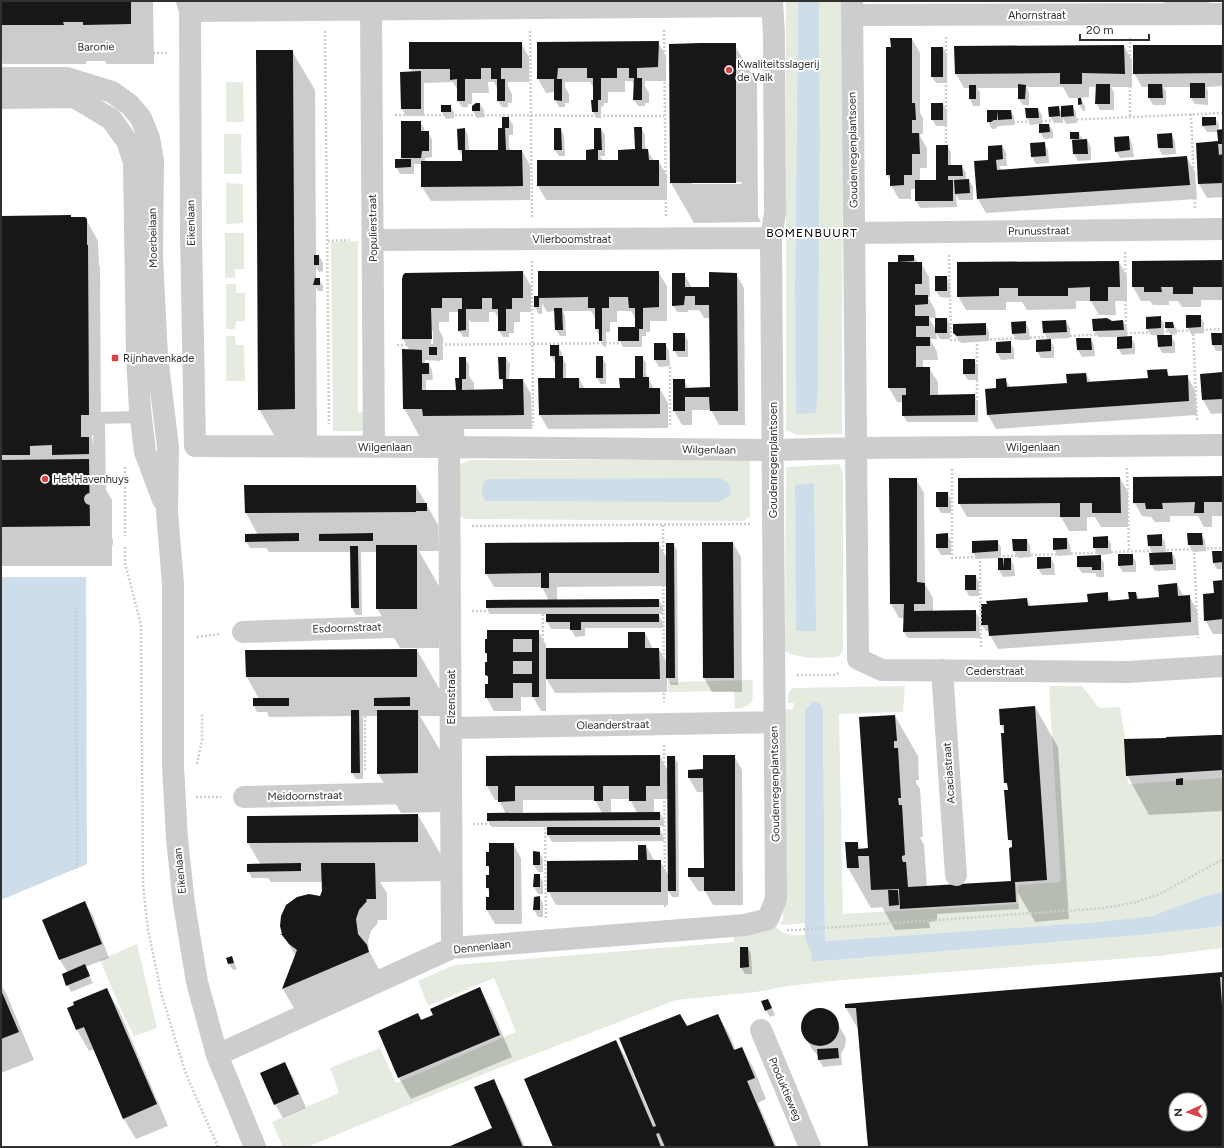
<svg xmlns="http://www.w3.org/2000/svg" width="1224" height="1148" font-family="Figtree,sans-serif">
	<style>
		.green { fill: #e5ecdf }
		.water { fill: #cddeea }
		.shadow { fill: #0003; fill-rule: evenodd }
		.building { fill: #171717; fill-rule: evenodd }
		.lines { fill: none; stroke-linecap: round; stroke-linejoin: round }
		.path { stroke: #cdcdcd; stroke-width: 2.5; stroke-dasharray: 2 2; stroke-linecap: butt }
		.lane { stroke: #cdcdcd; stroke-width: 12 }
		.street { stroke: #cdcdcd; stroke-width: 22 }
		.poi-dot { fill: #d84147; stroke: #fff; stroke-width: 1.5 }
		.labels { text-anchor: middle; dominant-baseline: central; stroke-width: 4; stroke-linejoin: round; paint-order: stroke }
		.street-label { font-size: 11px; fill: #303030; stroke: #fff }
		.poi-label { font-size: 11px; fill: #303030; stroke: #fff; text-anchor: start }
		.neighbourhood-label { font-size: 12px; letter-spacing: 1px; fill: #000; stroke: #fff }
	</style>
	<rect width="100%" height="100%" fill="#fff"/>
	<path class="green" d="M786,1H798L795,283L816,413L818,395L820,141L819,1H843L842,434L796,435L786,430Z
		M226,82H243L244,122H226Z
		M224,134H241L242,174H224Z
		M226,183L243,184V223L226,224Z
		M225,233H244V269H235V278H225Z
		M358,241V412L366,413V431H333L331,242Z
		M226,284H236V293H245V321H236L235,329H226Z
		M226,336H235L236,345H244L245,381H226Z
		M470,460H750V516L744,521L466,519L459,515L458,465Z
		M839,464L843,473V651L838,657C819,658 802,660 785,651L786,467Z
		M753,680C752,699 757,706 735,709L734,691L668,692V682Z
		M905,686L903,712L839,714L843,914L1019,904L1018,885L1061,882L1049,686H1082L1099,708L1120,707L1125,737L1126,772L1129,784L1223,778V892L1202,897L1152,916L1099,922L825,941L823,708L820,704H809L805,708L806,923L782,925L780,923L783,920L782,710L793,709L794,703H788V695L790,690L794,688Z
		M1223,926V948L1158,956L842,980L788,986L756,992L676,1000L491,1071L307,1147H283L272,1122L339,1093L330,1068L380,1048L396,1083L516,1032L494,978L428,1006L418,981L454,965L734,942V933L769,930L776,927C784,936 794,935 805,935L806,939L813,953L812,962L1152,934Z
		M137,944L157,1028L134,1036L122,1012L100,960Z"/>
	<path class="water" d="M798,1H819L820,141L818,395L816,413L796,414L795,283Z
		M720,478L729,484L731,495L719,502L497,501H485L481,491L485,480L493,479Z
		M814,483L816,631H796L795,485Z
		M1,577H86L87,864L1,900Z
		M814,701L820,704L823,708L825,941L1099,922L1152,916L1202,897L1223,892V926L1152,934L811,962C813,947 806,947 805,935V708Z"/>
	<path class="shadow" d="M1,1H153L154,64H107L105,61H86V64H3L1,61Z
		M1163,1H1209V23H1176Z
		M912,39L920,53V113L923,118V134H920V136L927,148V168H920V181H937L947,146L951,152V166H962L966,173V180H969L973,187V200H959L956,195L957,207L920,208L916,201V189H911V199H899L891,185V181L887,175L892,48Z
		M658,42L666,56V81H645V86L649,93V103H645V106H638L634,100V85L632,81H625V92H608V103H604V106L601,107V118H596L593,112L595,90L590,82H565V87L569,94V103H565V107H559L555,100V92L546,93L538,79V43Z
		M521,43L529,57V82H508V86L512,94V103H508V107H502L498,101V90L494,82H488L489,93H472V104H468V107H462L458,101V91L453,82L424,83V116H406L402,109L413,72L410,69Z
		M734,44L757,84L758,216L761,222L694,223L671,183L670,45ZM692,182H741L742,184H692Z
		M1223,45V86L1206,87L1208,91V105L1195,104L1191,98V87H1163L1166,91V105H1153L1149,98V87H1142L1134,73Z
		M1124,46L1132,60V87H1111L1114,92V110H1100L1096,103L1097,87H1089V97L1080,98L1085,106V111H1083L1079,104V98H1069L1063,87H1026L1029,92V105H1023L1019,99V88H977L980,92V106H973L970,99V88H964L956,74Z
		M943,48L947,54V83H936L932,77Z
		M292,51L315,90L316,256H319L323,263V271L319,272L316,266V279H319L323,286V291H318L316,287L317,449H282L259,409Z
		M480,104L484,110V117L477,118L473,111Z
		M943,104L947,111V126H936L932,119Z
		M450,106L454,112V118L446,119L442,112Z
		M1073,106L1076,113L1077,123L1066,124L1063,118V123H1054L1050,116L1059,107L1062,113Z
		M1026,109H1038L1042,115V125H1049L1053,131V138L1044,139L1040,132V124L1030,125L1027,118Z
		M988,111H1011L1014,117L1015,125L998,126L995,129H992L988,122Z
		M509,118L513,125V135H509V147L511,151H522L530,165V200L431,201L422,187V164H414V174H400L396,167L403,160L402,158L420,122L424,128V132H428L432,139V157L425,158V162H463V157L459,150L458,130L465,129L468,136L469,151H499L503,129Z
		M1215,118L1219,124V131L1223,130V197L1207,198L1199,184L1197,144L1219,142L1218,132H1207L1203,126Z
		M641,128L645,135V146L654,161H658L667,175V200H546L538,186V161H587L595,150L601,129L605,135V156H600L603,161H620L636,150Z
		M561,129L564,136L565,156H559L555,150Z
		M1071,133H1079L1083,140H1087L1091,147V160L1078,161L1074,154L1073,143L1071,139Z
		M1171,134L1175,141L1176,154L1162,155L1159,148L1158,135Z
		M1129,137L1132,144L1134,157L1120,158L1116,151Z
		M1044,143L1048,150L1049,163L1036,164L1032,157L1031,144Z
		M1002,146L1006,152L1007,166H999L1002,171L1187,158L1195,172L1197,199L986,213L978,199L976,162L989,160Z
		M1,217L71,218L86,219L98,241L99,265L100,267L101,435H92L93,445L97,452V468H93L112,500V566H1Z
		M914,256L918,263H921L929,277L930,297H928L935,310L936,318H929L936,330L947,319L950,326V339H940L936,333L937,339H930L937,352L938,360H923V368H929L938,382V396L974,395L978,402V422H907L903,415V402H897L889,388V263H900L899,261Z
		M1223,261V300H1201V307H1182L1178,301H1169V305H1153L1150,301H1141L1133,287Z
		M1119,262L1127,276V301H1115L1116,315H1099L1091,301H1076V309L1027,310L1022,302H1006V310H966L958,296Z
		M523,272L531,286V312H520V322H514V333H509V337H503L499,330V320L495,312H489V322H471L469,319V337H463L459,330V312H449V322H439V330L443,337V360H440V361L425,360V364H429L432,370L433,380H426V391H457L465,358L469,365V376L474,383V391L504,390V386L500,379L506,358L510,364L509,380H523L531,394L532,429H464L465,455L426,448L404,408L410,351L403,339V303ZM431,329L433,331V344H431Z
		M539,272H658L667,286V321H650V332H646V336H642V347H623L619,340L636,328V319L631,311H617V322H610V332H606V347H604L596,329V319L591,311H563L565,316L566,336H560L556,330L555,311L547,312L542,303V314H539L535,307V297L539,299Z
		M684,274L692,288H710L736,274L744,288L745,425H719L711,410H692V425H682L674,411L684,380L688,388H711L710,318H704L699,310H688V312H677L673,305Z
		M946,277L950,284V298L940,297L936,291Z
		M1200,316L1204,323V333L1191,334L1187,327Z
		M1160,317L1164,324V336H1171L1166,328L1173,323L1177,330V334L1170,335L1175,342V353H1162L1159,347L1158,335H1151L1147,329Z
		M1066,321L1070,328V338L1049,339L1054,347V358H1041L1037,351L1048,340L1044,332Z
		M1123,321L1127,328V337H1131L1135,344V354L1122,355L1118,348V337H1098L1094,331L1112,322Z
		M1025,322L1029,329L1030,340H1017L1013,334Z
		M985,324L989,331V341L962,343L958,340L954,333Z
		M684,334L688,341V357H678L674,350Z
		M1223,334V351H1216L1213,345Z
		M1091,339L1094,346L1095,356L1082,357L1078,350Z
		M1010,342L1014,349V359L1001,360L997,353V343Z
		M665,344L669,351L670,366L659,367L655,360Z
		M551,346H558L562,353V357L566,364V379H579L585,389H621L636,379L642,357L646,363V374L654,389H660L668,403V428L548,429L540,415L556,379V363H555L551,356Z
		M602,357L606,364V384H600L597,377Z
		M974,360L978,367V380H968L964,374Z
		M1166,370L1170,377L1187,376L1195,390L1197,415L996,429L988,415L998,389L1005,379L1011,388L1068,384L1086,374L1091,382L1149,378Z
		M1223,373V413L1211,414L1203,400Z
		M1223,477V516H1212V527H1204L1198,516H1170V522H1155L1151,517L1142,516L1134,502Z
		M1120,478L1128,492V527H1101L1095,517H1087V531H1069L1061,517H967L959,503Z
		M916,479L924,493L925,584L933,598V612L975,611L979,618L980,638H908L904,632V618H899L891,604Z
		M416,486L438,525L439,551H419L439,586V648H400L377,608V552H361L362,615H356L352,608L351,552H269L266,548H250L246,541L258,535L246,513Z
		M947,493L951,499V513H941L937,506Z
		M947,534L951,541V555H941L937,548V535Z
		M1201,534L1205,540L1206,551L1193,552L1189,545Z
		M1161,535L1165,542L1166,553H1172L1176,560V570L1155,571L1151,564L1153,554L1149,546L1148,536Z
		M1107,537L1111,544V554L1099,555L1104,563V577H1097L1095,573H1082L1078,567L1099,556L1094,548V538Z
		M1067,539L1070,545L1071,555L1058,556L1054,549Z
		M1027,540L1030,546L1031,557L1018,558L1014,551Z
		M997,541L1001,547V559H1011L1014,566L1015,576L1003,577L999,570V558L977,559L973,552Z
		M658,543L667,558L673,544L677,550L678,685H671L667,677V692L555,693L546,678V711H541L533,697H521V711H494L486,697L489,685V679L486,675L488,663V656L486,653V640L538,631L546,645V649H629L645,633L653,649H659L667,663V586L557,587V601L659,600L663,607V614H658L663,622V628H585V636L575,637L571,629H551L547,622V614H490L487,608L549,601L542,587H494L486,573Z
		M703,543H733L741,557L742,692H712L704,678Z
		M1223,552V569H1217L1213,562Z
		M1132,555L1136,562V572H1123L1119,566Z
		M1051,558L1054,564L1055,575H1042L1038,568Z
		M976,576L979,583V596H969L966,590Z
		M1223,581V634H1213L1205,620L1215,594Z
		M1177,584L1184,597L1189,596L1197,610L1199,635L998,649L990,635L989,631H986L982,625L1027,599L1031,607L1089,603L1107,594L1112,601L1130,600L1136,593L1140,600L1161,598Z
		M417,650L440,690V716H420L440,750V812L401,813L378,773V716H362L363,718V779H356L352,773V716L269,717L267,712H257L254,706L259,699L247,677L246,651Z
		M1035,707L1058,747L1069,919L1035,922L1018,893L1019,909L937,914V921L929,922L930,928L895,930L882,907L871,908L848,868L846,843H857L861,850L870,849L895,716L918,756L919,780H916V783L920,789L923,837H920L924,845L927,887L1012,882L1013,846L1009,840L1010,791L1005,782V733L1001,725L1000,710Z
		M1223,735V811L1149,815L1127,775Z
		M660,756L668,771L674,757L678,763L679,897H672L668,890V905H556L548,891L639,861L646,846L654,860L660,861L669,876L668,799H654V813H660L664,820V826H658L663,835L664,841L552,842L548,835V827H492L488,821L506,814L499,800H495L487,786V757ZM611,799H630L637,813H611ZM523,800H595L602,813L523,814Z
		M734,756L742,770L743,905H713L705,891H698L689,877L705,869L704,792H697L689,778Z
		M418,815L441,855V881L380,882L387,893V920H379L377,921L378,923L371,931L368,941L369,951L381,973L295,1010L283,989L296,957L285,938L321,897L323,891V882H271L268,878H252L248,871L261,865L248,843Z
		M513,844L521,858L522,924H495L487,910V898H490V892L487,888V876H490V870L487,865Z
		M534,852H539L543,859V872H538L534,865Z
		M534,875H539L543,881V894H538L534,887Z
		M535,897H540L543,904V917H538L534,910Z
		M85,902L93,916L109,958L85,967L93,983L71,992L63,975L68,973L60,960L43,920Z
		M748,948L751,954L752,974H745L741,967Z
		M232,958L237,969L233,970L229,964Z
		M1223,973V1147H869L858,1029L846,1008V1005ZM1176,1100H1200V1124H1176Z
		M1,985L6,993L34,1060L1,1073Z
		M107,989L119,1010L168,1126L136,1139L124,1119L94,1049L89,1051L77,1030L69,1009Z
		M480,989L492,1010L512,1057L411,1099L399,1078L379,1031L418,1015L422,1021L434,1016Z
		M771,1006L775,1015L770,1017L766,1010Z
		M822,1009L829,1012L834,1017L846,1038L845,1047L841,1054L842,1065L823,1067L819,1060L818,1056L812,1049L804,1035L803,1030L804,1018L809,1013L815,1010Z
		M718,1015L730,1036L736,1051L742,1048L754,1069L766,1099L758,1103L777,1147H554L616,1041L628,1062L656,1127L687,1028Z
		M285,1063L293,1077L306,1108L283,1118L275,1104Z
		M493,1080L505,1101L525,1147H451L493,1129Z"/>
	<path class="building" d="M1,1H131V24L83,25V22H63L64,25H1Z
		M890,38H912V103H915L916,120H912V133H919L920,154H912V175H904V185L890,186V175H886V47H891Z
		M659,41L658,67L637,68V78H642V100H633L634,78H629V68H617V78H601V100H598V112H592L591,100H593V78H587V68H558L557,79H562V101L554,100V79H537V42Z
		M409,42H522V68H501V79H505V101H497V79H491V68H481V79H465V101H457V79L450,80V69H409Z
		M701,43H736V183H670L669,44Z
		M1124,45L1125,74L1082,73V84H1060V73L955,74L954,46Z
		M1133,45H1223V73L1133,74Z
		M931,47H943V77H931Z
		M256,50H293L295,409L258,410Z
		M421,71V109H401L400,72Z
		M1190,83H1205V98H1190Z
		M1018,84L1026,85L1025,99H1018Z
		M1096,84H1110V104H1095Z
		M1148,84H1162L1163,98H1148Z
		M969,85H976V99H969Z
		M1078,98H1081L1082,104L1078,105Z
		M476,103H480V111H472V106Z
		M931,103H943V120H931Z
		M441,105H451V112H441Z
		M1073,105L1074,116L1061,117V106Z
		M1059,106L1060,116L1049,117L1048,107Z
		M1025,108H1038L1039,118H1026Z
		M987,110H997V120H994L991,122H987Z
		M997,110H1011L1012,119L998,120Z
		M502,117H509V128H505L506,150H522L523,186L421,187V161H462V150H458L457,129L465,128V150H498V128H502Z
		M1202,117H1216V125L1202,126Z
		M401,121H421V131H429V151H422L421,158H401Z
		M1039,124H1049L1050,132L1039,133Z
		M634,127H642V149H648L649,160H659V186H537V160H586V150L594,149V128H601L602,150H598V160H618V150L635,149Z
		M554,128H561L562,150H554Z
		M1223,129V144H1218L1219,155L1223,154V183L1198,184L1196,143L1218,141L1217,130Z
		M1070,132H1079V139H1070Z
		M1172,133L1173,148H1158L1157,134Z
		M1129,136L1130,150L1115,152L1114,137Z
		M1087,139L1088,154H1073L1072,140Z
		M1045,142L1046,156L1031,157L1030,143Z
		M936,145H948V165H962L963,176H948V180H953V201H915V180H936Z
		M1002,145L1003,159L996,160L997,170L1187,156L1190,185L977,199L974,161L988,160V146Z
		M395,159H411V167L395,168Z
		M969,179L970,193L955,194L954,180Z
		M71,215V217H85L87,219V245H88L89,415H81V437H89V454L52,455V445L30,446V455H1V216Z
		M314,255H319V265H314Z
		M898,255H914V261L898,262Z
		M1223,260V287H1193V294H1173V287H1161L1162,292H1144V287H1132V261Z
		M1119,261L1120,287H1108V301H1090V287L1068,288V296H1018V288H999V296L957,297V262Z
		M888,262H922V284H915V295H928V304L915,305V316H929V326H916V337H930V346H916V367H930V395L975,394V415L902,416V395H906V388H888Z
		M523,271V298H512V309H506V331H498V309H492V298H482V309H466V330L458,331V309H462V298H442V308H431L432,339H402V279L403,275L405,273Z
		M538,271H659V307L643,308V329H639V341H618V327H635V308H629L628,297H609V308H602V341H599V329H595V308H588V297L539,298V307H534V296H538Z
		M709,272L737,273L738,411H710L709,397H685V411H673V379H685V388L710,387L709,305H695V296H685L684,305L672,306V273H685V287H709Z
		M935,276H947V291H935Z
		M315,278H320V285H313Z
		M554,308H562L563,330H555Z
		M1186,315H1201V327L1186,328Z
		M1161,316V328L1146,329V317Z
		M935,318H947V333H935Z
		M1107,318L1112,321L1123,320L1124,330L1093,331L1092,319Z
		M1066,320L1067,332L1043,333L1042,321Z
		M1026,321V333L1012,334L1011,322Z
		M1165,322H1173L1174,328H1165Z
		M986,323V335L957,336L953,333V324Z
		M673,333H685V351H673Z
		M1211,333H1223V345H1212Z
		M1157,335H1172V346L1158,347Z
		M1132,336V348L1117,349V337Z
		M1076,338H1091L1092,350H1077Z
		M1051,339V351L1036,352V340Z
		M1011,341V353H996V342Z
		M654,343H666V360H654Z
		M550,345H559V356H563V378H579V388H620L619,378H635V356H643V377H649V388H660V414L539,415L538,378H555V356H550Z
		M429,347H437V355H429Z
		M402,349L422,350V363H429V374H422V390H456L455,378H459V357H466V379H462V390L503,389V379H499L498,357H506V379H523L524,415L423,416L422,409H403Z
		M596,356H603V378H596Z
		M963,359H975V374H963Z
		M1167,369L1168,376L1188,375L1189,401L987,415L985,389L996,388V379L1006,378L1007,387L1067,383L1066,374L1086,373L1087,382L1148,378L1147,370Z
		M1223,372V399L1202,400L1200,374Z
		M89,459L90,526L1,527V460Z
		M1223,476V502H1204V513H1194L1195,502L1162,503L1163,509H1146L1145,503H1133V477Z
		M1120,477L1121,513H1092V503H1080V517H1060V503L958,504V478Z
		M889,478H917V582L925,583V604H914V611L976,610V631L903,632L904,604H890Z
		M244,485H416V503H427V511H416V512L245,513Z
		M936,492H948V507H936Z
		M299,533V541L245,542V534Z
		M373,533V541H319V534Z
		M948,533V548H936V534Z
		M1187,533H1202L1203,545H1188Z
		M1162,534V546H1148L1147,535Z
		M1108,536V548H1093V537Z
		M1053,538H1067V549L1053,550Z
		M1012,539H1027V551H1013Z
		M998,540V551L972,553V541Z
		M659,542V573H549V588H541V573L485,574V543Z
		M702,542H733L734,678H703Z
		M666,543H674L675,678H666Z
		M376,545H417V609H376Z
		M350,546H358L359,608H351Z
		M1212,551H1223V562L1213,563Z
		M1172,552L1173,564L1150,565L1149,553Z
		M1118,554H1133V565L1118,566Z
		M1101,555V570H1092V567H1077V556Z
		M1037,557H1051V568L1037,569Z
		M998,558H1003L1004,568V558H1011V570H998Z
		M965,575H976V590H965Z
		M1223,580V619L1204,621L1203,594L1214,593L1213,581Z
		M1177,583L1178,596L1190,595L1191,622L989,636L988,625H981V604H987L986,601L1027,598L1028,606L1088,602L1087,594L1108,592V601L1129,599L1128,592H1136L1137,599L1159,597L1158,585Z
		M659,599V607L486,608V600Z
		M546,614H659V622H581V630H570V622H546Z
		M487,630H539V697H532V683H513V698H485V684H488V676L485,675V662H487V653H485V639H487ZM513,639H532V652H513ZM513,661H532V674H513Z
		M628,632H645V648H659L660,679H546V648H628Z
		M417,649V677H246L245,650Z
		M410,697V706H374V698Z
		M253,698H289V706H253Z
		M1035,706L1047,880L1015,882L1016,902L900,909L899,889L871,890L869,856H858L859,868H847L845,842H858V849L868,848L859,717L895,715L897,741H894V748H898L901,798H898L899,805H902L905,855L902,856V859L903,862H906L908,887L1011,881L1009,848L1012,847V840H1008L1004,790H1008L1007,783H1004L1001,733H1004V725H1000L999,709Z
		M351,710H359L360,773H351Z
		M377,710H418V773L377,774Z
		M1216,735H1223V770L1126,776L1124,739L1166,738V737Z
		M660,755V786H646V801H629V786H603V801H594V786H515V801L498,802V786H486V756Z
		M703,755H735V891H704V877H688V868H704L703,778H688V770L703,769Z
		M667,756H675L676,891H668Z
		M1183,778V785H1176V779Z
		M660,812V820L487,821V813Z
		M418,814V842L247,843V816Z
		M547,827H660V835H547Z
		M489,843H514V910H486V897H489V888H486V875H489V866H486V852H489Z
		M638,845H646L647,860H661V892H547V861L638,860Z
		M533,851L540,852V865H533Z
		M301,863V871L247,872V864Z
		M321,863H375L376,899H367L366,900L367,901L359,910L356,919L358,934L367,945L369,952L282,989L297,950L289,944L282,935H280L282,934L280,926L281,916L286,905L297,897L309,894L320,896L322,891Z
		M534,874H540V887H533Z
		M888,890H898L899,905L889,906Z
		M540,896V910H533L534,897Z
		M85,901L102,944L59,960L42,920Z
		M740,947H748L749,967L740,968Z
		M232,956L234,963L228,964L226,958Z
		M85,964L90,976L66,986L62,974Z
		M1223,972V977H1220L1223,1019V1147H868L856,1008H845V1004ZM1176,1100H1200V1124H1176Z
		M480,987L500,1035L398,1078L378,1031L418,1013L421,1020L433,1015L430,1009Z
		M107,988L157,1104L123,1119L84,1027L76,1030L67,1008L74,1005L73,1002Z
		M1,990L19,1032L1,1039Z
		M768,999L772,1008L765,1011L761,1001Z
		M801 1027a19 19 0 1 1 38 0a19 19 0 1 1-38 0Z
		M680,1014L687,1026L718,1014L734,1050L742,1047L755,1078L747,1081L775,1147H665L659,1133L656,1134L661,1147H553L524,1079L616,1040L653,1127L656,1126L619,1038Z
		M838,1048L839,1058L818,1060L817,1049Z
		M285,1062L299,1094L274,1105L260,1073Z
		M494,1079L523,1147H448L492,1128L474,1087Z"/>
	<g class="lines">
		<path class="path" d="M664,30L666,217
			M325,31L329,424
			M530,31L532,218
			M946,37V143
			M1130,38V117
			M1,47L145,46V1
			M65,53H168
			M1191,114L1195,208
			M395,115L664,116
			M997,123L1223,113
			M328,241L349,240
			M1125,252L1126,333
			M949,255L951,340H977L1223,329
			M532,261L533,426
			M1193,330L1197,422
			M977,340V424
			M397,345L637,343
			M670,367V427
			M125,467V536
			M1127,468L1129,551
			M952,469V558L1223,548
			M663,525L664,702
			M472,526L751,524
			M125,547V563L141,625L143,884L148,930L162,996L177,1045L186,1074L218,1147
			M1194,549L1198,638
			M980,557L981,649
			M76,607L77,868
			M472,611H663
			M197,637L221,634
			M797,675H835L840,672
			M542,704L543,611
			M365,708V772
			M664,745L665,908
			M197,764L202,740V714
			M196,797H221
			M473,824L664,823
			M545,824L546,918
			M787,930H797L1104,908L1133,903L1160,894L1223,859"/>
		<path class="lane" d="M90,499H100L99,418L141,417"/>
		<path class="street" d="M187,1L190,11L191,235L195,446L449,447L772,450L857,448L1223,445
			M852,1L858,659L882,670L1128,672L1223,666
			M371,10L374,447
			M190,11L772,6
			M852,15L1223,14
			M1,78H67L112,92L130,105L141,118L149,138L153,161L152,256L157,356L168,447L167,512L173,584V766L177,839L184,904L197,982L217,1055L255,1147
			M1,98L74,97L111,119L127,141L134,162L137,357L140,409L145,452L163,500
			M854,233L1223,229
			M373,240L771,238
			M449,447L452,948
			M1,543L102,542
			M243,632L450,625
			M942,670L956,875
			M451,728L774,722
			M244,797L451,792
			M761,1030L810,1147
			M217,1055L452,948L745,925L768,919L776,899L771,238L775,213L774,35L772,1"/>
	</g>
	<g class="poi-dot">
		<circle cx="729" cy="70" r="4"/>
		<rect x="111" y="354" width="8" height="8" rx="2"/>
		<circle cx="45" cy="479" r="4"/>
	</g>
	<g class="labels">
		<g class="street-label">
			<text x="1037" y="15">Ahornstraat</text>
			<text transform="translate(96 47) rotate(-1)">Baronie</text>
			<text transform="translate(853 150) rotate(-91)">Goudenregenplantsoen</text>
			<text transform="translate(191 223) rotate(-91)">Eikenlaan</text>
			<text transform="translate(373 228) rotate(-91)">Populierstraat</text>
			<text transform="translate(1039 231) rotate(-1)">Prunusstraat</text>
			<text transform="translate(153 238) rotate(-91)">Moerbeilaan</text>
			<text x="572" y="239">Vlierboomstraat</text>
			<text x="385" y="447">Wilgenlaan</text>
			<text x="1033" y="447">Wilgenlaan</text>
			<text transform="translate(709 450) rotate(1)">Wilgenlaan</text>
			<text transform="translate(773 460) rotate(-90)">Goudenregenplantsoen</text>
			<text transform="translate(347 628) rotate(-2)">Esdoornstraat</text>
			<text x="995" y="671">Cederstraat</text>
			<text transform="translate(451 697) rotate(-90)">Elzenstraat</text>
			<text transform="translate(613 725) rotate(-1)">Oleanderstraat</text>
			<text transform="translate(949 773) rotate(-94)">Acaciastraat</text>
			<text transform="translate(775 784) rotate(-91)">Goudenregenplantsoen</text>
			<text transform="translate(305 796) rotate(-1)">Meidoornstraat</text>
			<text transform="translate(180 871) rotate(-96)">Eikenlaan</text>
			<text transform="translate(482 947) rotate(-6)">Dennenlaan</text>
			<text transform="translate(785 1089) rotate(67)">Produktieweg</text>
		</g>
		<g class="poi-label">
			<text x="737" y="64">Kwaliteitsslagerij<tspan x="737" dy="13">de Valk</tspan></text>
			<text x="123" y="358">Rijnhavenkade</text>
			<text x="53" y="479">Het Havenhuys</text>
		</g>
		<g class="neighbourhood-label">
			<text x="812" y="233">BOMENBUURT</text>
		</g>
	</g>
	<rect width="1224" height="1148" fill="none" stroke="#303030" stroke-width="4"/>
	<g transform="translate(1188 1112) rotate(267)"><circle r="19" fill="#ffffff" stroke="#acacac"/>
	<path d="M0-3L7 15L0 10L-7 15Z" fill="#d84147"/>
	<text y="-6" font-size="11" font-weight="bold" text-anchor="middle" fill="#303030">N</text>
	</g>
	<path d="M1080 34v6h69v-6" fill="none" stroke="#303030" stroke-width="2"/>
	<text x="1086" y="34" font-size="12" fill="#303030" stroke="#ffffff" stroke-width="3" paint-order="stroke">20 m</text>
</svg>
